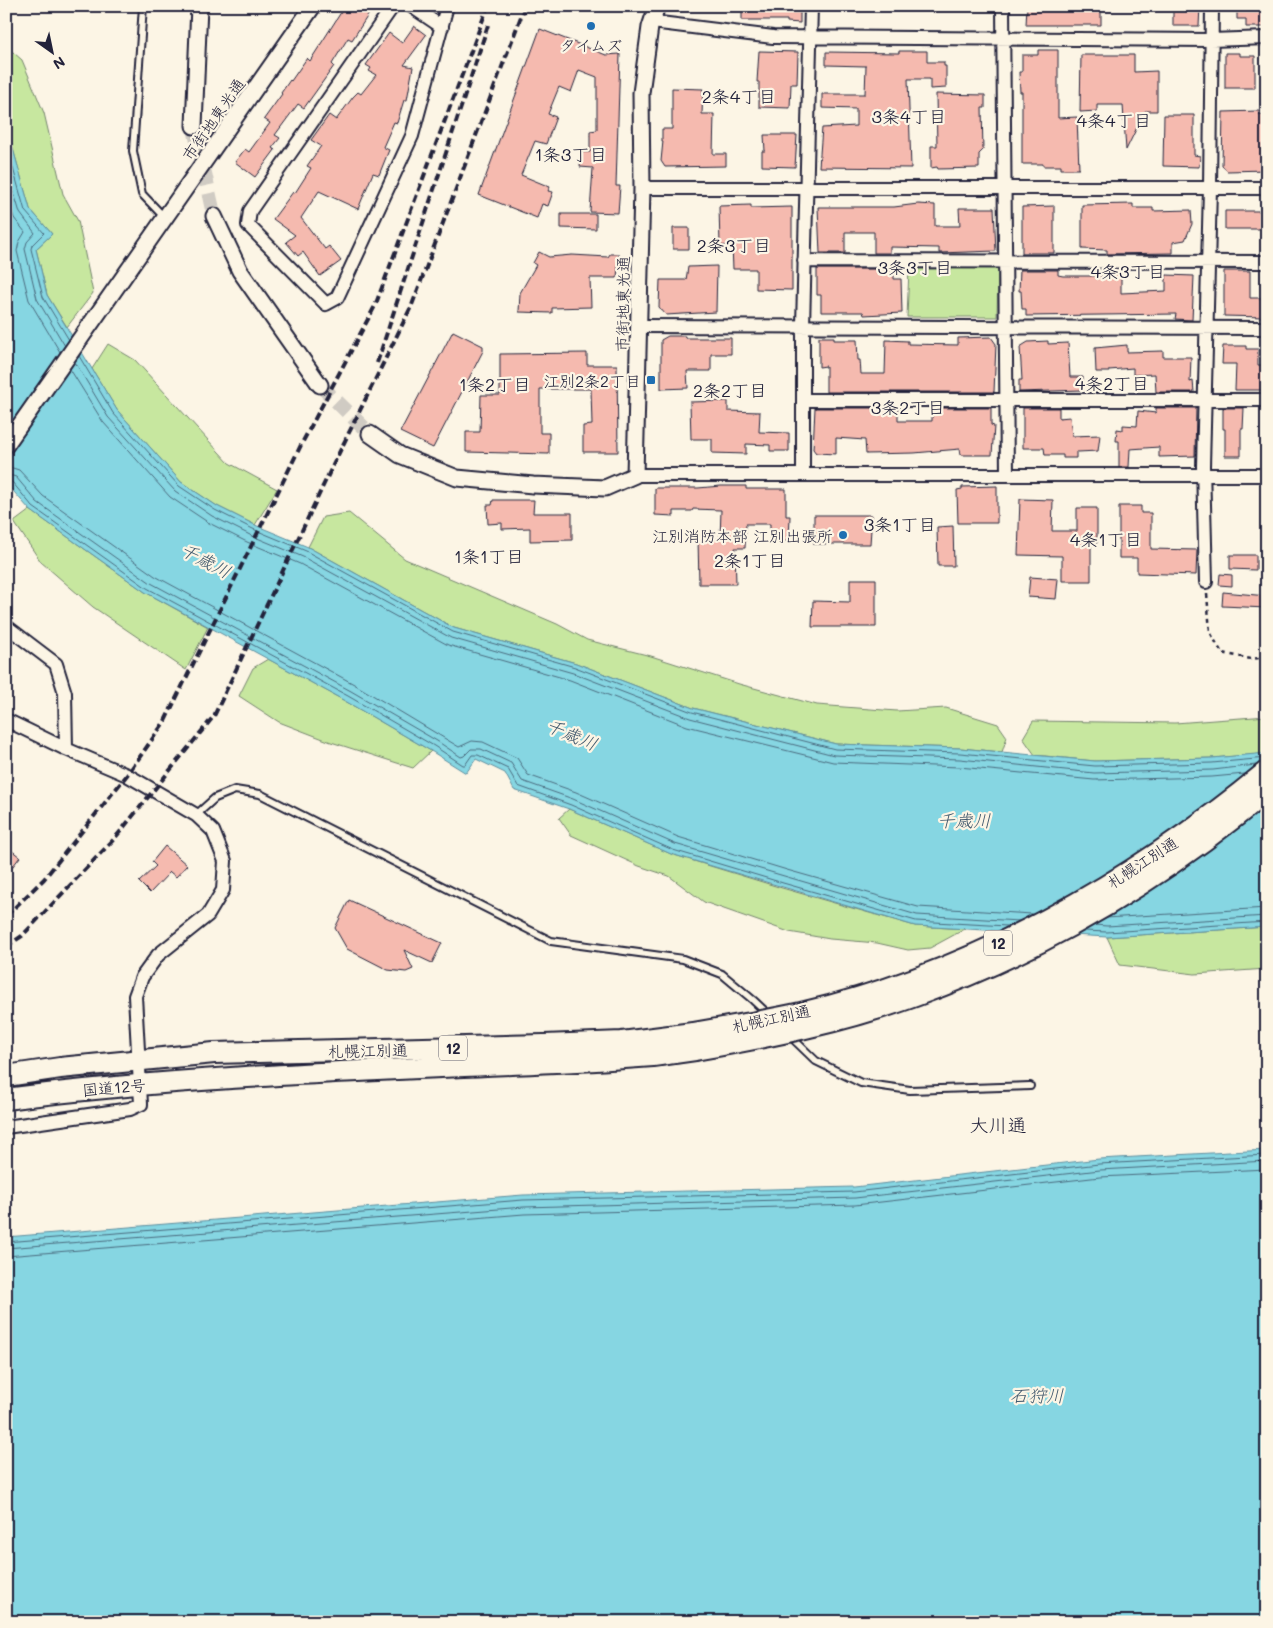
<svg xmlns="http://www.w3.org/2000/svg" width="1273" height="1628" font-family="Mali,'Klee One',sans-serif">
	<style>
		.green { fill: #c7e79f; stroke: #74846d }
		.water { fill: #86d6e2; stroke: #5e8e9f }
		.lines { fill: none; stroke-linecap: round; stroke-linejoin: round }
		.shore { stroke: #4a6a7e; stroke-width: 1 }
		.building { fill: #f5baaf; stroke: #22223b }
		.tertiary-tunnel { stroke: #d0cbc3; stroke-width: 15; stroke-dasharray: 15 8; stroke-linecap: butt }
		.service-casing { stroke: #22223b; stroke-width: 10 }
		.minor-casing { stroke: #22223b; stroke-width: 16 }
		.tertiary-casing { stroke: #22223b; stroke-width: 19 }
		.trunk-casing { stroke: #22223b; stroke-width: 24 }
		.path { stroke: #22223b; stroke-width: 2.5; stroke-dasharray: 4 4; stroke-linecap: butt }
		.service { stroke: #fcf5e5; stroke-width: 6 }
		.minor { stroke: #fcf5e5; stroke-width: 12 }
		.tertiary { stroke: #fcf5e5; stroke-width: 15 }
		.trunk { stroke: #fcf5e5; stroke-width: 20 }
		.rail { stroke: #22223b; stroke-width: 4; stroke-dasharray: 8 4; stroke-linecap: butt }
		.trunk-bridge-casing { stroke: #22223b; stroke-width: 24; stroke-linecap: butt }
		.trunk-bridge { stroke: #fcf5e5; stroke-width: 20 }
		.poi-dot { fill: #1f6fb2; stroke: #fcf5e5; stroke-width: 2 }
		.labels { text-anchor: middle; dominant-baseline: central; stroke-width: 4.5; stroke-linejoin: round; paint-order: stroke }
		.shield { fill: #fcf5e5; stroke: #63616e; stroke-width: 1 }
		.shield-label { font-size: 15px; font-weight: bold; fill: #22223b }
		.poi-label { font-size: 16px; fill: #22223b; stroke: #fcf5e5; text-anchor: end }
		.street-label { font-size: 16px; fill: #22223b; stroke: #fcf5e5 }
		.neighbourhood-label { font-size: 18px; fill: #22223b; stroke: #fcf5e5 }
		.water-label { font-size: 18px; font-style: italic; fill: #40586d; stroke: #fcf5e5 }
		.quarter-label { font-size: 19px; fill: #22223b; stroke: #fcf5e5 }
	</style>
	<rect width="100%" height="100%" fill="#fcf5e5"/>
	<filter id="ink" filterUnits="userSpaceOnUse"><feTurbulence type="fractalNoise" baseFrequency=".02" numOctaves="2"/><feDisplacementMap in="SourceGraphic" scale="10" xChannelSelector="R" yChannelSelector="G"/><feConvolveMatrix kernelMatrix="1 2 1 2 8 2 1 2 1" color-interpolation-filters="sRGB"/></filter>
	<g filter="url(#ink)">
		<path class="green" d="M6,46L22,60L44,113L63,194L78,221L93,293L67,327L47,295L36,249L52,234L30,209L6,124Z
			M998,268L997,317H907L909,269Z
			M108,344L135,360L229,463L277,489L255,525L217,506L181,482L117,410L92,369Z
			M30,510L145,592L208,627L186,670L93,607L41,562L14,522Z
			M349,513L405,559L557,624L587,640L651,656L739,684L817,705L897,711L946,708L998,724L1007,737L1002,752L960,748L836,744L693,708L576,663L454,628L308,547L323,517Z
			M268,659L345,701L431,751L413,768L331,742L279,722L239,696L253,668Z
			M1267,716V749L1262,754L1212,758L1095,761L1035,755L1023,738L1033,721L1175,723Z
			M569,809L671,854L782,888L915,926L965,929L930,948L908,950L877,943L830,939L789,932L704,902L669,876L639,866L571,835L559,818Z
			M1267,927V969L1195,974L1120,965L1107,937Z"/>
		<path class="water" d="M6,124L30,209L52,234L36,249L47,295L117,410L181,482L217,506L255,525L308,547L454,628L576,663L693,708L836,744L960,748L1095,761L1212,758L1267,753V927L1107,937L915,926L671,854L569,809L514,790L505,773L476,759L466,773L431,751L345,701L145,592L30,510L6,483Z
			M1267,1150V1622H6V1237L523,1195L854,1187L1099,1159Z"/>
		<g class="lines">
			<path class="shore" d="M6,143L25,211L44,233L32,245L31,249L43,297L69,340
				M6,166L20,213L35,233L27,242L25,249L37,299L65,346
				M6,194L14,218L25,232L19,242L17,251L29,300L60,352
				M79,356L113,413L179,486L215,510L253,529L306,551L453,632L575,667L692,712L835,749L960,753L1095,766L1212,763L1267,758
				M75,362L108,417L175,491L212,516L250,535L303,557L451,638L573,673L690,718L834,755L960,759L1094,773L1213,770L1256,765
				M70,369L103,422L170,497L209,523L247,542L300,564L448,645L570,680L687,726L833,762L959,767L1094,780L1212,777L1245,774
				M6,466L19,470L43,496L155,576L354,684L459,747L472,741L483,742L517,758L528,775L576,792L678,837L787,870L918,907L1032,914
				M6,474L16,477L37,502L151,583L351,691L437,741L461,757L464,756L471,749H481L511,763L522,781L573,799L675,844L917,915L1019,921
				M6,480L12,482L33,507L147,588L348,696L434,746L463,765H465L472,755H478L508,769L518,786L571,805L673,850L783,883L916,921L1007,926
				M1106,918L1267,908
				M1094,925L1107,926L1267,916
				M1084,931L1107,932L1267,922
				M6,1242L523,1200L854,1192L1099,1164L1267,1155
				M6,1248L524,1207L855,1198L1100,1170L1267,1161
				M6,1256L524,1214L855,1205L1100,1177L1267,1169"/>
		</g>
		<path class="building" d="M345,6H374L352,40L348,38L332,64L334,66L304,108L298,104L275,135L280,138L272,148L275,150L255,177L235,162L245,149L249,152L270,123L264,119L282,94L281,93L290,80L291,81L307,58L310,61Z
			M742,6H800V23L787,22V20H742Z
			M1027,6H1101V25H1026Z
			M1173,6H1200L1199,26H1173Z
			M1237,6H1267L1265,27H1246V19H1237Z
			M414,26L426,35L404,65L413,67L407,100H404L397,123L394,122L383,147L389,150L379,175L373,173L358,209L319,191L301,218L325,249L329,246L341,261L320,276L303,252L298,256L286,242L295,235L273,219L293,192L295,193L311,168L307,166L321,146L311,140L329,115L336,120L353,97L358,92L361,94L376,75L369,71L371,68L366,65L389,33L402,43Z
			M540,29L606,55L620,54L616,186H620L618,213L590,212L593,168L580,167L581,152H590V131L597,130V77L579,70L571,92L559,87L548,114L556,117L546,144L535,141L521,175L550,187L548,191L553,192L548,206L542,204L537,218L479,195Z
			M1038,50H1058V118L1077,117L1079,169H1061V166H1043V164H1022V92H1020L1019,72H1022V55H1038Z
			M759,51L798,52L797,84H791L790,108L759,107V82H757Z
			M899,51H927V62H944V66H946V88L930,89V79H908L911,168L819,167L822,128L856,126V109L822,108V94H865L866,66L826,65V52L899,53Z
			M1225,53H1240V56H1255V88H1225Z
			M1081,55H1134V72L1157,71V111H1145L1126,150L1123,105H1097V111L1080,112Z
			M672,88L703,89L702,114H714L713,154H726V166L665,167L661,161L663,141H662V129H672Z
			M936,94L985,95V108H982L983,150L979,154V168L938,169L937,167L931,168V146H937Z
			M1259,111V114L1267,115V170L1227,171L1222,165L1223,112Z
			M1164,115H1194V155L1200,156L1199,167L1163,166Z
			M764,135H797L795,167L762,166V151H765Z
			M918,204L935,205V226H960L959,208H994L996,251L939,253V248L890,247V253H874V232H845V253H820L818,207H894Z
			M1133,204V208H1153V211L1191,210L1192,224L1185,240L1173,242V253L1107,254V250L1082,249V205Z
			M751,205V208L792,207V290L756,289V269H733L732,245L720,246L719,206Z
			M1054,206V253H1022V207Z
			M1225,211H1267V229H1225Z
			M561,214H596V229L561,228Z
			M673,228H689V249H673Z
			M539,252L549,257L572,255L608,257L610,254H619L617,278H590L591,307L552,308V313L519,312L520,293L536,265L533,263Z
			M717,266L716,312L666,315L659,307L660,280H686L688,267Z
			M817,269H890V271H894V279H901L902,313L864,315L863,312H821V295H817Z
			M1020,270H1058V275L1063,276H1108V273H1121V293L1166,291V275L1194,276L1192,320L1175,319L1176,314L1026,316V309H1022L1021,291H1019Z
			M1224,271H1250V298H1266V317L1224,316Z
			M453,331L483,346V351L433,448L400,432Z
			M668,336H685V338H731V354H711V371H687L688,388L661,389V340Z
			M819,337H834V340H857L858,360H860L861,374H885L886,340L908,341V344L958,345V338L991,337L996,344L994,392H826V366L819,367Z
			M1048,341V344L1068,343L1070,377H1083V390L1019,392V380H1022L1020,347L1028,342Z
			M1127,345V352L1163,351V357H1191L1190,382L1193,381L1194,392H1156L1155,374L1133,375V368L1109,370V372H1096L1095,348Z
			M1223,346H1246V349H1258V365H1267V390H1235L1236,364H1222Z
			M587,353V365H617L618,452H583V426L592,425L591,389H540V433H549V454L466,452V432H480L481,395H500V354Z
			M728,401V411L760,412L759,432L789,433V451H770V445L746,444V454L712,453V439H691L690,402Z
			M815,408H898V421H932V408H991V425L994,426L992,455H961L960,449L914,453L866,454L865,440L836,438V454L816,453L813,449Z
			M1023,408H1059V418L1070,417L1072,436L1100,435L1098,451L1078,452H1076V458H1063V455H1045L1044,448H1023Z
			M1156,408H1196L1195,456L1159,457V447L1130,449L1129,467H1119V441H1116L1117,429L1123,430V425L1137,426L1138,411L1156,413Z
			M1223,408H1244L1243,429H1241V456H1225V429H1223Z
			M721,486H746V489H786V516H790L789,541H770V524H746L745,548H735L736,584H699L698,539H720L721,510L693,509L692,511H674V516L655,515V488H698Z
			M997,486V523H958L957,490L962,489V487Z
			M1020,499L1053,500L1052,531H1077V508H1097V543H1091V581H1062V556L1018,555Z
			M493,500H534L533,513H572V540L530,541V528L502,529V523L488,524L487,505H492Z
			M1119,506H1141V513H1151V549L1197,550L1196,575L1137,573V558H1119Z
			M814,515H872L870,544H814Z
			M953,526L954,566H938L937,527Z
			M1230,555H1256V570L1230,569Z
			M1220,574L1232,575V586L1219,585Z
			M1030,577L1058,579L1056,599L1028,597Z
			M850,579H876V627H812L813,601L850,602Z
			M1223,592L1267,596V608L1222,606Z
			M6,846L20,857L6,875Z
			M165,846L187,865L176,877L170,872L150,893L139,882L156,866L152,862Z
			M349,900L442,943L432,963L404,950L413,969L406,972L388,970L347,949L335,928Z"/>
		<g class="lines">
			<path class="tertiary-tunnel" d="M194,126L214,216
				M320,385L370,434"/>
			<defs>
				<path id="service" d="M143,6L133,151L142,194L164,217
					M196,815L215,798L235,790L260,794L551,941L683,959L722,974L753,1000L769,1015
					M789,1035L816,1061L861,1083L910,1090L1030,1086"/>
				<path id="minor" d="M393,6L250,211L248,225L326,304L337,298L412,136L447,6
					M411,6L442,27
					M1003,6L1007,475
					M652,22L773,37L1211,40L1267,38
					M642,188H1267
					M804,261L1267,262
					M639,326L1267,328
					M803,400H1267
					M635,475H1267
					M803,475V326L811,6
					M1206,582L1203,466L1210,188L1212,6
					M6,626L56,664L65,693L66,749
					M6,720L66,749L127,775L196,815L213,831L225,861L223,890L208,915L158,955L142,977L135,996L141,1104L130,1109L6,1127"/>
				<path id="tertiary" d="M194,126L199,6
					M214,216L240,271L320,385
					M370,434L400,455L457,478L533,485L605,488L635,475L642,188L641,93L650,27L657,6
					M6,445L313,6"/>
				<path id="trunk" d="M6,1076L60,1068L214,1053L544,1045L622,1042L693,1033
					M6,1099C202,1074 400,1070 596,1060L653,1056L695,1050"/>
			</defs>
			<use href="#service" class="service-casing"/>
			<use href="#minor" class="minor-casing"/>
			<use href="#tertiary" class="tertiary-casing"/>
			<use href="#trunk" class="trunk-casing"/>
			<path class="path" d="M1207,594L1210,632L1222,653L1251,659L1267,657"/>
			<use href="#service" class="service"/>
			<use href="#minor" class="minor"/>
			<use href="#tertiary" class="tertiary"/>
			<use href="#trunk" class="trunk"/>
			<path class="rail" d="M377,363L488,25
				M6,916L44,879L127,775L165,721L301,445L375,306L488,6
				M6,947L22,936L115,838L214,716L333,465L412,305L525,6"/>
			<defs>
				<path id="trunk-bridge" d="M693,1033C729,1027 765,1021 801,1013C972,973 1132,883 1267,771
					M695,1050C769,1037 844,1022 915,996C1043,950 1163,878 1267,791"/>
			</defs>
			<use href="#trunk-bridge" class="trunk-bridge-casing"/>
			<use href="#trunk-bridge" class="trunk-bridge"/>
		</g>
	</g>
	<g class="poi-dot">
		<circle cx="591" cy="26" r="5"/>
		<rect x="646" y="375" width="10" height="10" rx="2.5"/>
		<circle cx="843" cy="535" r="5"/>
	</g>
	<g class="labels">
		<g class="shield">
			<rect x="984" y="930.5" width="28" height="25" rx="4"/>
			<rect x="439" y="1035.5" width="28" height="25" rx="4"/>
		</g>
		<g class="shield-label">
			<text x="998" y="943">12</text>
			<text x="453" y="1048">12</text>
		</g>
		<g class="poi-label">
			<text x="591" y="44" text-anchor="middle">タイムズ</text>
			<text x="641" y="380">江別2条2丁目</text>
			<text x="833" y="535">江別消防本部 江別出張所</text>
		</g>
		<g class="street-label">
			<text transform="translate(213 119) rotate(-55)">市街地東光通</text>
			<text transform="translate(622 304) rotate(-89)">市街地東光通</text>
			<text transform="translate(1142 862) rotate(-33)">札幌江別通</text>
			<text transform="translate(771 1018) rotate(-12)">札幌江別通</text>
			<text transform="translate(368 1050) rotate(-1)">札幌江別通</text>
			<text transform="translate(114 1087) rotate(-5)">国道12号</text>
		</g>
		<g class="neighbourhood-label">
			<text x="739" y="96">2条4丁目</text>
			<text x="909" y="116">3条4丁目</text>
			<text x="1114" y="120">4条4丁目</text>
			<text x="571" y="154">1条3丁目</text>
			<text x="734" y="245">2条3丁目</text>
			<text x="915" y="267">3条3丁目</text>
			<text x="1128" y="271">4条3丁目</text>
			<text x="1112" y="383">4条2丁目</text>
			<text x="495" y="384">1条2丁目</text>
			<text x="730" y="390">2条2丁目</text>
			<text x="908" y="407">3条2丁目</text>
			<text x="900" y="524">3条1丁目</text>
			<text x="1106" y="539">4条1丁目</text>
			<text x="489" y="556">1条1丁目</text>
			<text x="750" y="560">2条1丁目</text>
		</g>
		<g class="water-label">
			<text transform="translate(206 560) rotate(28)">千歳川</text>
			<text transform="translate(572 734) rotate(23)">千歳川</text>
			<text x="964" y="820">千歳川</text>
			<text x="1037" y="1395">石狩川</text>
		</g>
		<g class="quarter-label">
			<text x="998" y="1124">大川通</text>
		</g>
	</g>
	<rect width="1273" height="1628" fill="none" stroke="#fcf5e5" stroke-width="25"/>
	<rect x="12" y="12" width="1248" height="1603" fill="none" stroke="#22223b" stroke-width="2" filter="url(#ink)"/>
	<g transform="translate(52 52) rotate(147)" stroke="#fcf5e5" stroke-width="4" paint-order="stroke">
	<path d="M0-4L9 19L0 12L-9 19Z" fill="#22223b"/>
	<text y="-8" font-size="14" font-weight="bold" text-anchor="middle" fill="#22223b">N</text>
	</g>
</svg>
